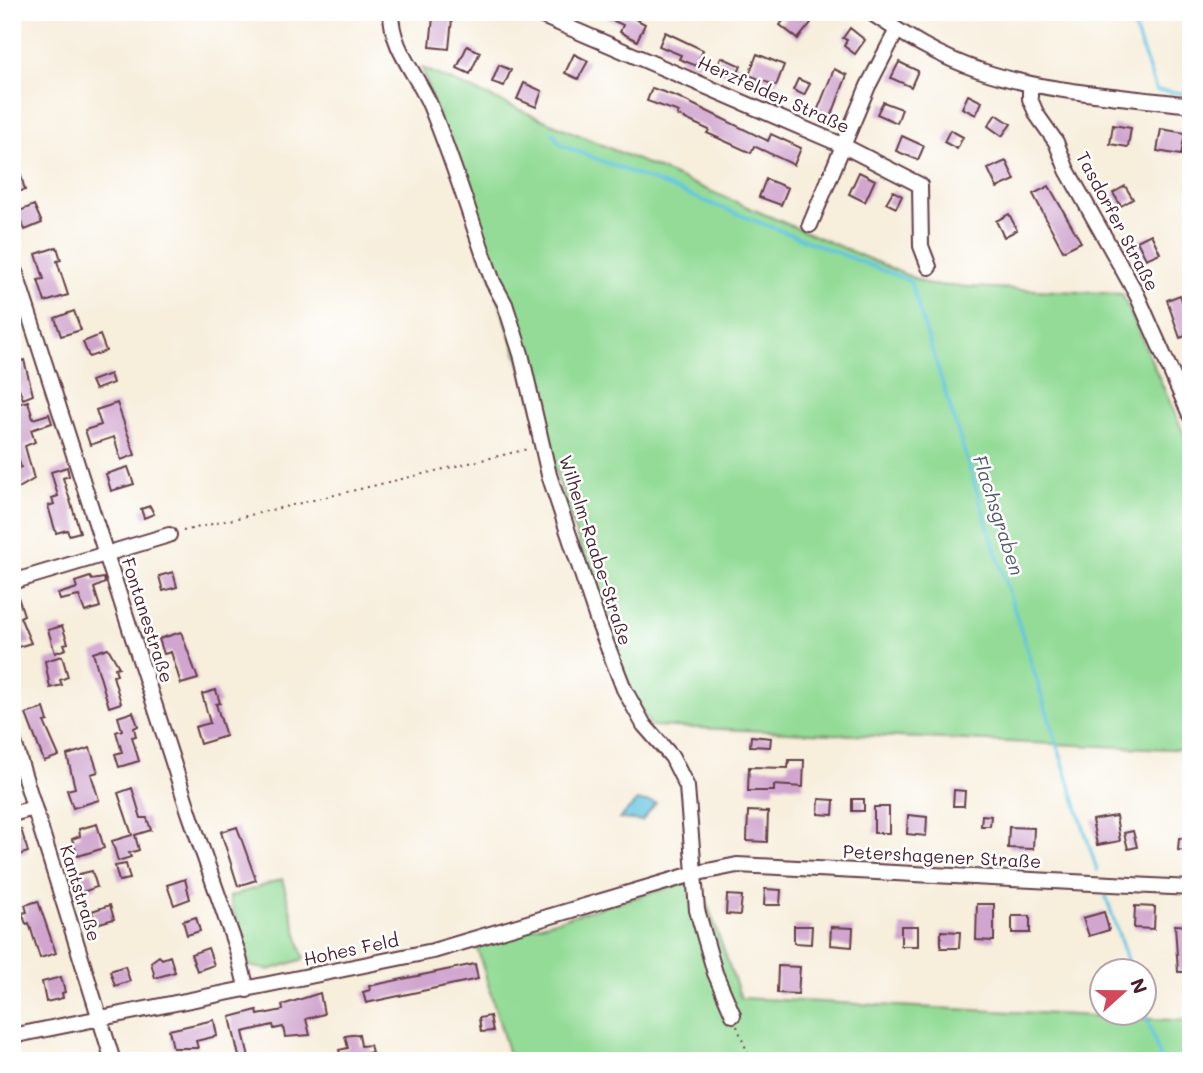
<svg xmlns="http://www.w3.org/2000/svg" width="1203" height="1073" font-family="Mali,sans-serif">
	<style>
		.green { fill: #93db96; stroke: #6e7d60; stroke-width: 2 }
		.water { fill: #63c5e1; stroke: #567286; stroke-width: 2 }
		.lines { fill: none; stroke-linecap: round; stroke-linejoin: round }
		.stream { stroke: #63c5e1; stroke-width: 3.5 }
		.building { fill: #d0a5cf }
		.minor-casing { stroke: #643e46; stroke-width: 18 }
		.path { stroke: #643e46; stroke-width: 2; stroke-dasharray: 2 5; stroke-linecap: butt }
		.minor { stroke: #fff; stroke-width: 14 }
		.labels { text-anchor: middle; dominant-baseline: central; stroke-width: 5; stroke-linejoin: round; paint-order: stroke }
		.street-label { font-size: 18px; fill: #4a1f2b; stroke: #fff }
		.water-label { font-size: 19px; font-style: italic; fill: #53596b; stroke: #fff }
	</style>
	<rect width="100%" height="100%" fill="#fff"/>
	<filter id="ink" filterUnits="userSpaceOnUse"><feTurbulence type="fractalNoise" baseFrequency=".0143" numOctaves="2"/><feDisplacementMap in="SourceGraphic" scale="14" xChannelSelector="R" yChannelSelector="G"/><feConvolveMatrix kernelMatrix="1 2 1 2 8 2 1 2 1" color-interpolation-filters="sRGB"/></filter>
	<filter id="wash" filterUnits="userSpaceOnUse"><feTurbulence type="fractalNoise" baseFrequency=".00686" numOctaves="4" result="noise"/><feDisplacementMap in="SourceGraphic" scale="28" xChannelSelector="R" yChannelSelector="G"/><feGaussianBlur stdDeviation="1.57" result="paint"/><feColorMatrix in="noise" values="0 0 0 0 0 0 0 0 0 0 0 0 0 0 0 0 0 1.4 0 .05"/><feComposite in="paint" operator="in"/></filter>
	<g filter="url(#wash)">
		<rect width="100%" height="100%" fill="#f7eedc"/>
		<path class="green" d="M422,68L930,285L1122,294L1191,450V750L651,726L627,688Z
			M282,879L304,959L269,970L249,966L229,897Z
			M698,879L741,998L1191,1021V1061H511L476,944Z"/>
		<path class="water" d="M637,801L656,803L642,821L619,819Z"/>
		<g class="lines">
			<path class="stream" d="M1129,12L1156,90L1191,94
				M892,15L894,12
				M553,133L561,145L910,281L1097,870
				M1106,896L1131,972
				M1144,1008L1161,1061"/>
		</g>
		<g id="blocks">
			<path class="building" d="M594,12H622L645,24L637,41L620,32L623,25Z
				M790,12H798L811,23L798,39L780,25Z
				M433,17L452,19L449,49L430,47Z
				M850,28L865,40L855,54L844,46L847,40L843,38Z
				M665,32L703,50L697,66L679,59L681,55L659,46Z
				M467,46L480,52L470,74L457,68Z
				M574,54L588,61L578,79L565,73Z
				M757,54L784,65L776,86L749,75Z
				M721,57L741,66L736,78L716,70Z
				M899,62L918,71L911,87L891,78Z
				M499,65L511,70L504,86L492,82Z
				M834,69L847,75L830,120L816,114Z
				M798,79L810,84L804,95L793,90Z
				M524,83L542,91L536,107L517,99Z
				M652,88L678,97L768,141L771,134L801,148L794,165L754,146L751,153L707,133L709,130L677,115L679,112L647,101Z
				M968,95L982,102L976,115L962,108Z
				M883,102L902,109L897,123L877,114Z
				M996,114L1011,124L1002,136L988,126Z
				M1113,125L1131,128L1128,147L1110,144Z
				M1161,129L1185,133L1181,155L1157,151Z
				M950,130L963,137L957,149L944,142Z
				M902,136L924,146L918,160L896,151Z
				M12,155H15L25,190L12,193Z
				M1006,161L1015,180L997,188L988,169Z
				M859,172L875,180L865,202L849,194Z
				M766,179L788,188L781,205L759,197Z
				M1049,186L1081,242L1063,251L1033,194Z
				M1125,186L1133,199L1121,206L1113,193Z
				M893,191L902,196L896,208L886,203Z
				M34,205L42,223L25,230L17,212Z
				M1009,214L1017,230L1004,237L996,221Z
				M1151,234L1160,253L1146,259L1137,241Z
				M57,247L61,260L57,261L68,295L45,302L38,280L44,279L36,254Z
				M1180,295L1186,312L1191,310V334L1180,338L1167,300Z
				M74,311L81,330L61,336L55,318Z
				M100,335L106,351L89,357L83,342Z
				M24,360L33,395L23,399L16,380L12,382V364Z
				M110,374L113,383L95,390L91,381Z
				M28,401L33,419L49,414L52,423L31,430L35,442L25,446L34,479L12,492V470L21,467L15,449L12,450V429L20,427L13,405Z
				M117,403L135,455L121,460L114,437L90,445L85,430L101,425L96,410Z
				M67,467L69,476L63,478L80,532L69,535L67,530L56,533L48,506L54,504L52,498L58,496L51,472Z
				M128,467L134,484L111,491L106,474Z
				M150,506L154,514L144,518L141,509Z
				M173,572L177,587L163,591L159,576Z
				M90,577L92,580L104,578L105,583L94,588L100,607L85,612L79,596L60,600L58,594L77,588L75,582Z
				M12,591H16L24,615L20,617L31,643L18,647L12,628Z
				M62,626L68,643L64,644L66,649L55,653L48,630Z
				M181,632L198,679L181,684L171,652L164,654L159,639Z
				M108,648L119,667L115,668L117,675L113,676L121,703L109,707L93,653Z
				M62,656L68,677L60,680L62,685L50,688L45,661Z
				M216,690L220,703L216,704L226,736L200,744L195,727L210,723L202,694Z
				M44,708L48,721L44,722L59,756L44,761L26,714Z
				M133,712L138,726L134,728L136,736L132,737L139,761L119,767L115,754L122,752L116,732L122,730L118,717Z
				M751,736L771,738L770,747L750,746Z
				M90,748L98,772L91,774L99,800L73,808L67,790L75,788L67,755Z
				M789,760H804L803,787L774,785V791H748L749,767L788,768Z
				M132,788L141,818H147L151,830L135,835L139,850L129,853L131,857L118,861L112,841L132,835L118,793Z
				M954,790L965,791L964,806H953Z
				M819,799L834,800L833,815L818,814Z
				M852,799H864V811H852Z
				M874,807H889V833H874Z
				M748,811L768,812L767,842L747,841Z
				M908,815L927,817L926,836L907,834Z
				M982,815L991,816L990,826H981Z
				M1116,816L1120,841L1097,845L1092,820Z
				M97,824L104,848L78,856L72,839L80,836L79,829Z
				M237,827L256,880L238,886L221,832Z
				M1009,827L1034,828L1033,849L1008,848Z
				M21,829L28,852L12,857V831Z
				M1133,831L1137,847L1128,849L1124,833Z
				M1179,838L1191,839V851L1178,850Z
				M126,864L130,879L119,881L115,866Z
				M92,871L97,887L80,893L75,875Z
				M185,879L190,899L174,905L167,885Z
				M765,889L781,890L780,905H764Z
				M727,895L742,896L740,915L726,914Z
				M38,901L56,953L40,958L29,923L26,924L22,913L27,912L25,905Z
				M977,904H994V941L976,940Z
				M110,905L114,919L96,924L92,911Z
				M1135,906L1155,907L1154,929L1134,928Z
				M1104,912L1109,930L1089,936L1083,918Z
				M1012,916H1030V933H1012Z
				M196,917L200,931L187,935L183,921Z
				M1175,925L1191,926L1190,972H1178Z
				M794,926H812L811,944L794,943Z
				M901,926H918V946H901Z
				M831,927L853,928L852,947L830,945Z
				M941,931L960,932L959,948H941Z
				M208,948L214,965L197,971L191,954Z
				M159,956L162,959L170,956L175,972L155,978L151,962Z
				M475,964L478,979L366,1003L363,992L370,990L369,986Z
				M125,966L130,981L115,986L110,971Z
				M778,966L800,967L798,994L777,993Z
				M61,977L65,992L62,993L63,998L46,1002L42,982Z
				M320,993L324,1014L306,1019L310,1035L285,1037L283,1027L274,1029L273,1025L243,1032L250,1061H240L230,1017L257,1010L258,1015L283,1010L282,1005Z
				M490,1016L493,1031L481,1032L479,1018Z
				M214,1020L217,1036L196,1041L198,1048H173L169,1030Z
				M359,1034L361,1046L370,1045L372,1052L341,1059L339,1050L348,1048L345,1036Z"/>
		</g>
	</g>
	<g filter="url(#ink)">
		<use href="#blocks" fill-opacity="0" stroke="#643e46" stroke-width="2"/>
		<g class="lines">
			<defs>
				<path id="minor" d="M391,12C391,49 417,74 430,105C454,162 472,223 493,282L505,304L521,354L549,475L597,619L624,689L644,725L672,757L687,787L697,910L715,973L733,1015
					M533,12L842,145L920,185L921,246L929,267
					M870,12C904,35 939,57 979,70C1046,93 1121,96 1191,105
					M1030,84V99L1037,115L1056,142L1067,170L1137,295L1191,417
					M810,225L868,86L897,30
					M12,262L189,812L237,950L247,990
					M12,582L169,535
					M12,736L113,1061
					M12,814L34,808
					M12,1036L433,951L693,874L737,865L1191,888"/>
			</defs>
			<use href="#minor" class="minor-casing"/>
			<path class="path" d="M183,531L528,449
				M737,1026L751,1061"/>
			<use href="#minor" class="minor"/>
		</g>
	</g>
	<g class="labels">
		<g class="street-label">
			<text transform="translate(774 94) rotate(24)">Herzfelder Straße</text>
			<text transform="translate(1118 221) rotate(62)">Tasdorfer Straße</text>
			<text transform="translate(596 550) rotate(72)">Wilhelm-Raabe-Straße</text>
			<text transform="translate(148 620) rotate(72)">Fontanestraße</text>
			<text transform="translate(942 856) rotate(3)">Petershagener Straße</text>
			<text transform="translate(81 893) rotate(73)">Kantstraße</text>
			<text transform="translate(351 949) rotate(-12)">Hohes Feld</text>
		</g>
		<g class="water-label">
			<text transform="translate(999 515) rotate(72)">Flachsgraben</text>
		</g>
	</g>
	<rect width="1203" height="1073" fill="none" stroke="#fff" stroke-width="42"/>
	<g transform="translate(1123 992) rotate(69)"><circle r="33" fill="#ffffff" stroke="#b7a5aa" stroke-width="2"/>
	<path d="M0-5L12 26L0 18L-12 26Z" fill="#d1495b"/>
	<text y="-10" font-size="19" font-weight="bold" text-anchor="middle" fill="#4a1f2b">N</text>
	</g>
</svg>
